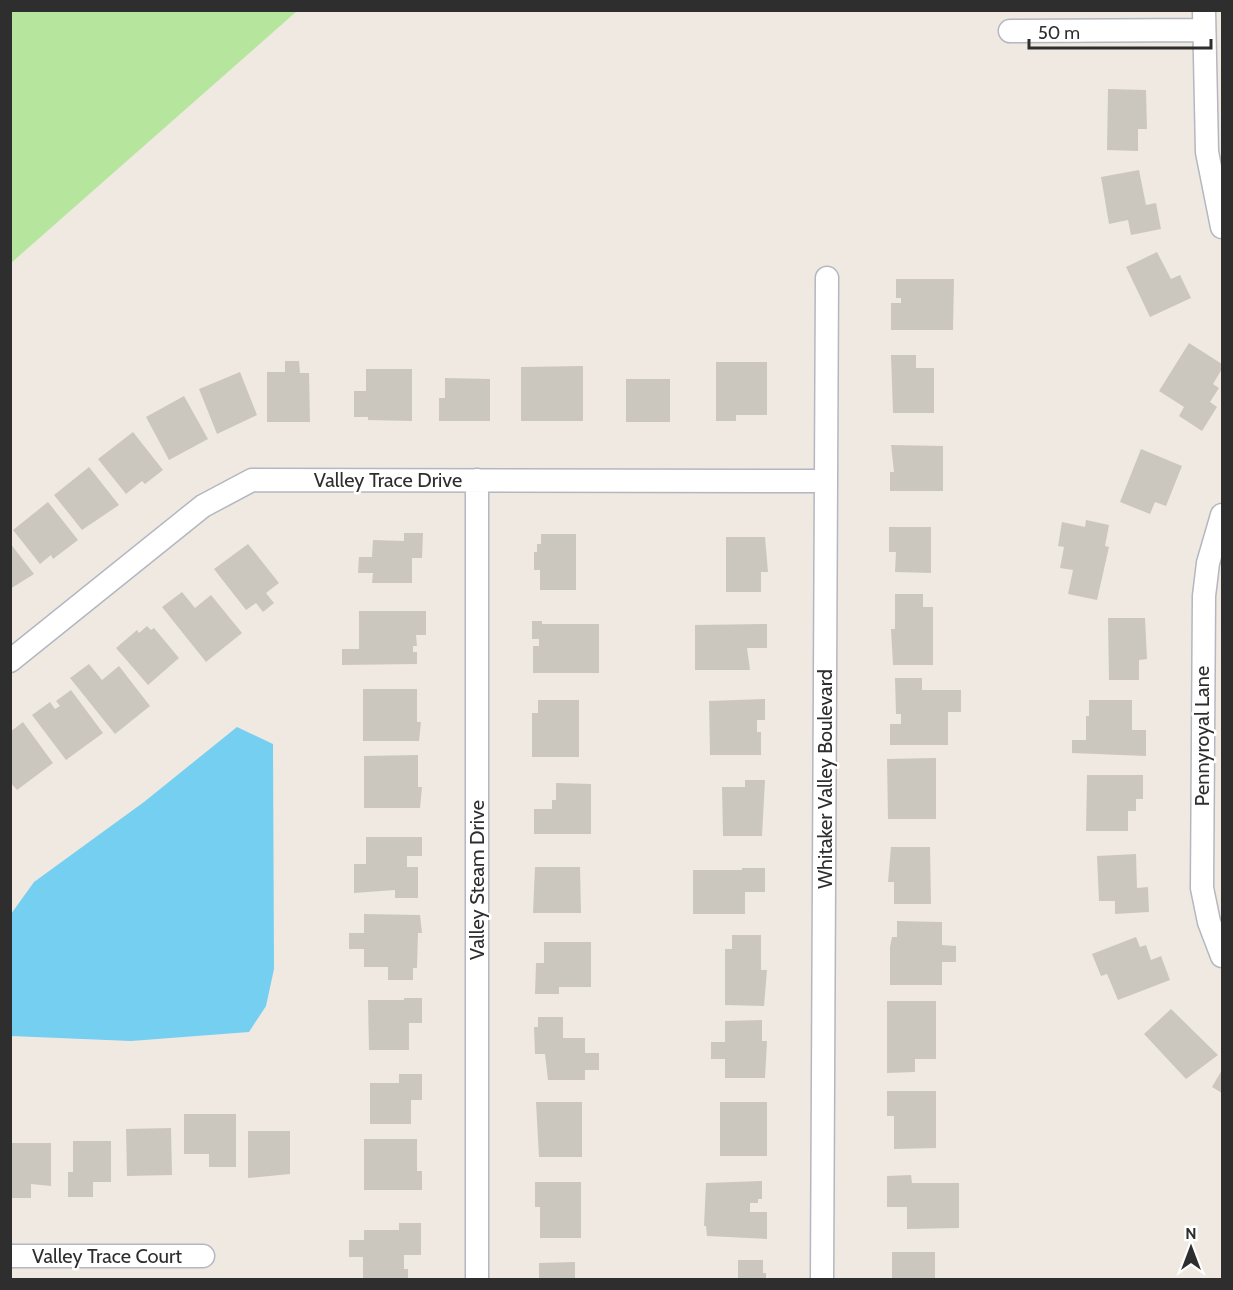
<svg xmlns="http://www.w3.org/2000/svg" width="1233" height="1290" font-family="Cabin,sans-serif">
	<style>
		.green { fill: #b6e59e }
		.water { fill: #75cff0 }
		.building { fill: #cbc7bf }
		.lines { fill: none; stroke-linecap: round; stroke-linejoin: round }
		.street-casing { stroke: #b4b7c1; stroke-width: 25 }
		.street { stroke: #fff; stroke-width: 22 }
		.labels { text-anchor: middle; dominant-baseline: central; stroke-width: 5; stroke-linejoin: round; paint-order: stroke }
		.street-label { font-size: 20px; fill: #2e2e2e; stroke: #fff }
	</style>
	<rect width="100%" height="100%" fill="#efe9e1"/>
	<path class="green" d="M11,10H297V11L11,263Z"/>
	<path class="water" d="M237,727L273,744L274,969L266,1006L249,1032L131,1041L11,1036V914L34,882L144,802Z"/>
	<path class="building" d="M1108,89L1146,90L1147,129H1138V151L1107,150Z
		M1139,170L1146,205L1156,203L1161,229L1131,235L1128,220L1109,224L1101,177Z
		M1157,252L1171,279L1180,275L1191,298L1150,317L1126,267Z
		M896,279H954L953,330H891V303H901V298H896Z
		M1189,343L1222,364V369L1213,384L1219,388L1210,402L1217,407L1202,431L1179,416L1184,407L1159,391Z
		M891,355H916V368H934V413H893Z
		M285,361H299L300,373H309L310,422H267V372H285Z
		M716,362H767V415H736V421H716Z
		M583,366V421H521V367Z
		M366,369H412V421L368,420V417H354V391H366Z
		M240,372L257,415L217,434L199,389Z
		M445,378L490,379V421H439V398H445Z
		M626,379H670V422H626Z
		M184,396L208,439L169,460L146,417Z
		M133,432L163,470L145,484L142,481L126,494L98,459Z
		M891,445L943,446V491H890V472H894Z
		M1141,449L1182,466L1166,506L1155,502L1150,514L1120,502Z
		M89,467L119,505L82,530L54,495Z
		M48,502L78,540L53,559L51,555L40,564L13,530Z
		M1086,520L1109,525L1105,546L1109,547L1097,600L1068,594L1073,570L1060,568L1064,547L1058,546L1062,522L1085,527Z
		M889,527H931V573L895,572L896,552H889Z
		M404,533H423L422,558H412V583H372L373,573H358L359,557H372L373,540L404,541Z
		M541,534H576V590H540V570H534V552H537V544H541Z
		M726,537H765L768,572H761V592H726Z
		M10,543L34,574L10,589Z
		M248,544L279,583L266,593L274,603L263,612L256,603L246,610L214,569Z
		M182,592L195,608L211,595L242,633L206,662L162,607Z
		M895,594H923V607H933V665H893L891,629H895Z
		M359,611H426V635H416L417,646H413V652H417V664L342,665V649H359Z
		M1108,618H1145L1147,659L1139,660V680H1109Z
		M532,621H542V624H599V673H533V646H539V639H532Z
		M767,624V648H747L750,670H695V625Z
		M147,626L151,630L154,628L179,658L148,685L116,648L137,630L139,633Z
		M89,664L102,680L119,666L150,706L115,734L70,678Z
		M895,678H922V690H961V712H948V745H890V724H901V714H896Z
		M363,689H417V722H421L419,741H363Z
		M71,690L103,733L66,760L32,715L50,702L55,709L60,706L56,701Z
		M765,699V720H757V732H761V755H710L709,701Z
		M538,700H579V757H532V713H538Z
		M1089,700H1132V730H1146V756L1072,753V740H1086V716H1089Z
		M23,722L53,763L17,790L10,782V732Z
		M418,755V787H422L420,808H364V756Z
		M936,758V819H888L887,759Z
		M1087,775H1143V799H1136V811H1128V831H1086Z
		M745,780H765L762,836H723L722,787H745Z
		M556,783L591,784V834H534V809H552V800H556Z
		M366,837H422V856H407V867H418V898H395V890L354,893V864H366Z
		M891,847H930L931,904H894V882H888Z
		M1136,854L1137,888L1148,887L1149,912L1115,914V901H1099L1097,856Z
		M535,867H580L581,913H533Z
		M742,868H765V892H745V914H693V870H742Z
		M364,914L420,915L422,933H418L417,968H413V980H388V967H364V949H349V933H364Z
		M897,921L942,922V945L956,946V962H942V985H890V947L892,937H897Z
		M732,935H761V970H767L764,1006L725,1005V949H732Z
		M1136,937L1140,947L1146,945L1151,960L1161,956L1170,980L1118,1000L1107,974L1101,976L1092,954Z
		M544,942H591V987H559V994H535L536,963H544Z
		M404,998H422V1023H409V1050H369L368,1000H404Z
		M887,1001H936V1059H915V1072L887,1073Z
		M1171,1009L1218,1055L1186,1079L1144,1034Z
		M538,1017H563V1038H585V1053H599V1070H585V1080H548L545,1054H535L534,1027H538Z
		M762,1020V1041H767L765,1078H725V1059H711V1042H725V1021Z
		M1222,1070V1093L1212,1087Z
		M399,1074H422V1100H411V1124H370V1083H399Z
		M887,1091H936V1148L894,1149V1116H887Z
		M536,1102H582V1157H539Z
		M720,1102H767V1156H720Z
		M184,1114H236V1167H209V1154H184Z
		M171,1128L172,1175L127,1176L126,1129Z
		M248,1131H290V1174L248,1178Z
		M364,1139H417V1171H422V1190H364Z
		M73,1141H111V1182H93V1197H68V1172H73Z
		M10,1143H51V1186L31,1184V1198H10Z
		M911,1175L912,1183H959V1228L907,1229V1207H887V1176Z
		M762,1181V1199H758V1203H750V1212H767V1239L707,1236L706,1226H704L706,1183Z
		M535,1182H581V1238H540V1207H535Z
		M399,1223H421V1255H404V1269H408V1280H363V1257H349V1240H364V1230H399Z
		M892,1252H935V1280H892Z
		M738,1260H763V1273H766V1280H738Z
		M575,1262V1280H539V1263Z"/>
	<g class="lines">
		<defs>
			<path id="street" d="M1204,10L1207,152L1222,227
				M1010,31L1204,30
				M477,480V1280
				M1222,515L1208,563L1204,596L1202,888L1209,922L1222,956
				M10,661L203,506L252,480L826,481
				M10,1256H203
				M822,1280L827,278"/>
		</defs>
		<use href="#street" class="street-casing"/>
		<use href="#street" class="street"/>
	</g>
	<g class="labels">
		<g class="street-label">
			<text x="388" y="480">Valley Trace Drive</text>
			<text transform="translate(1202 736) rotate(-90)">Pennyroyal Lane</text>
			<text transform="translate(825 779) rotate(-90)">Whitaker Valley Boulevard</text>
			<text transform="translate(477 880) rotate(-90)">Valley Steam Drive</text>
			<text x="107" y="1256">Valley Trace Court</text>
		</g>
	</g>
	<rect width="1233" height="1290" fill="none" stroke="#2e2e2e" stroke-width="24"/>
	<g transform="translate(1191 1248)" stroke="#ffffff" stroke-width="4.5" paint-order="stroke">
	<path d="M0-4.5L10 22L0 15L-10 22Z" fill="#2e2e2e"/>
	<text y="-9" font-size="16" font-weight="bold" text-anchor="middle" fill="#2e2e2e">N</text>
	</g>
	<path d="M1029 39v9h182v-9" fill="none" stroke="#2e2e2e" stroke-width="3"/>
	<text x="1038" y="39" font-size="18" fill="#2e2e2e" stroke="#ffffff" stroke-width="4.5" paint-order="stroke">50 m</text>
</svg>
